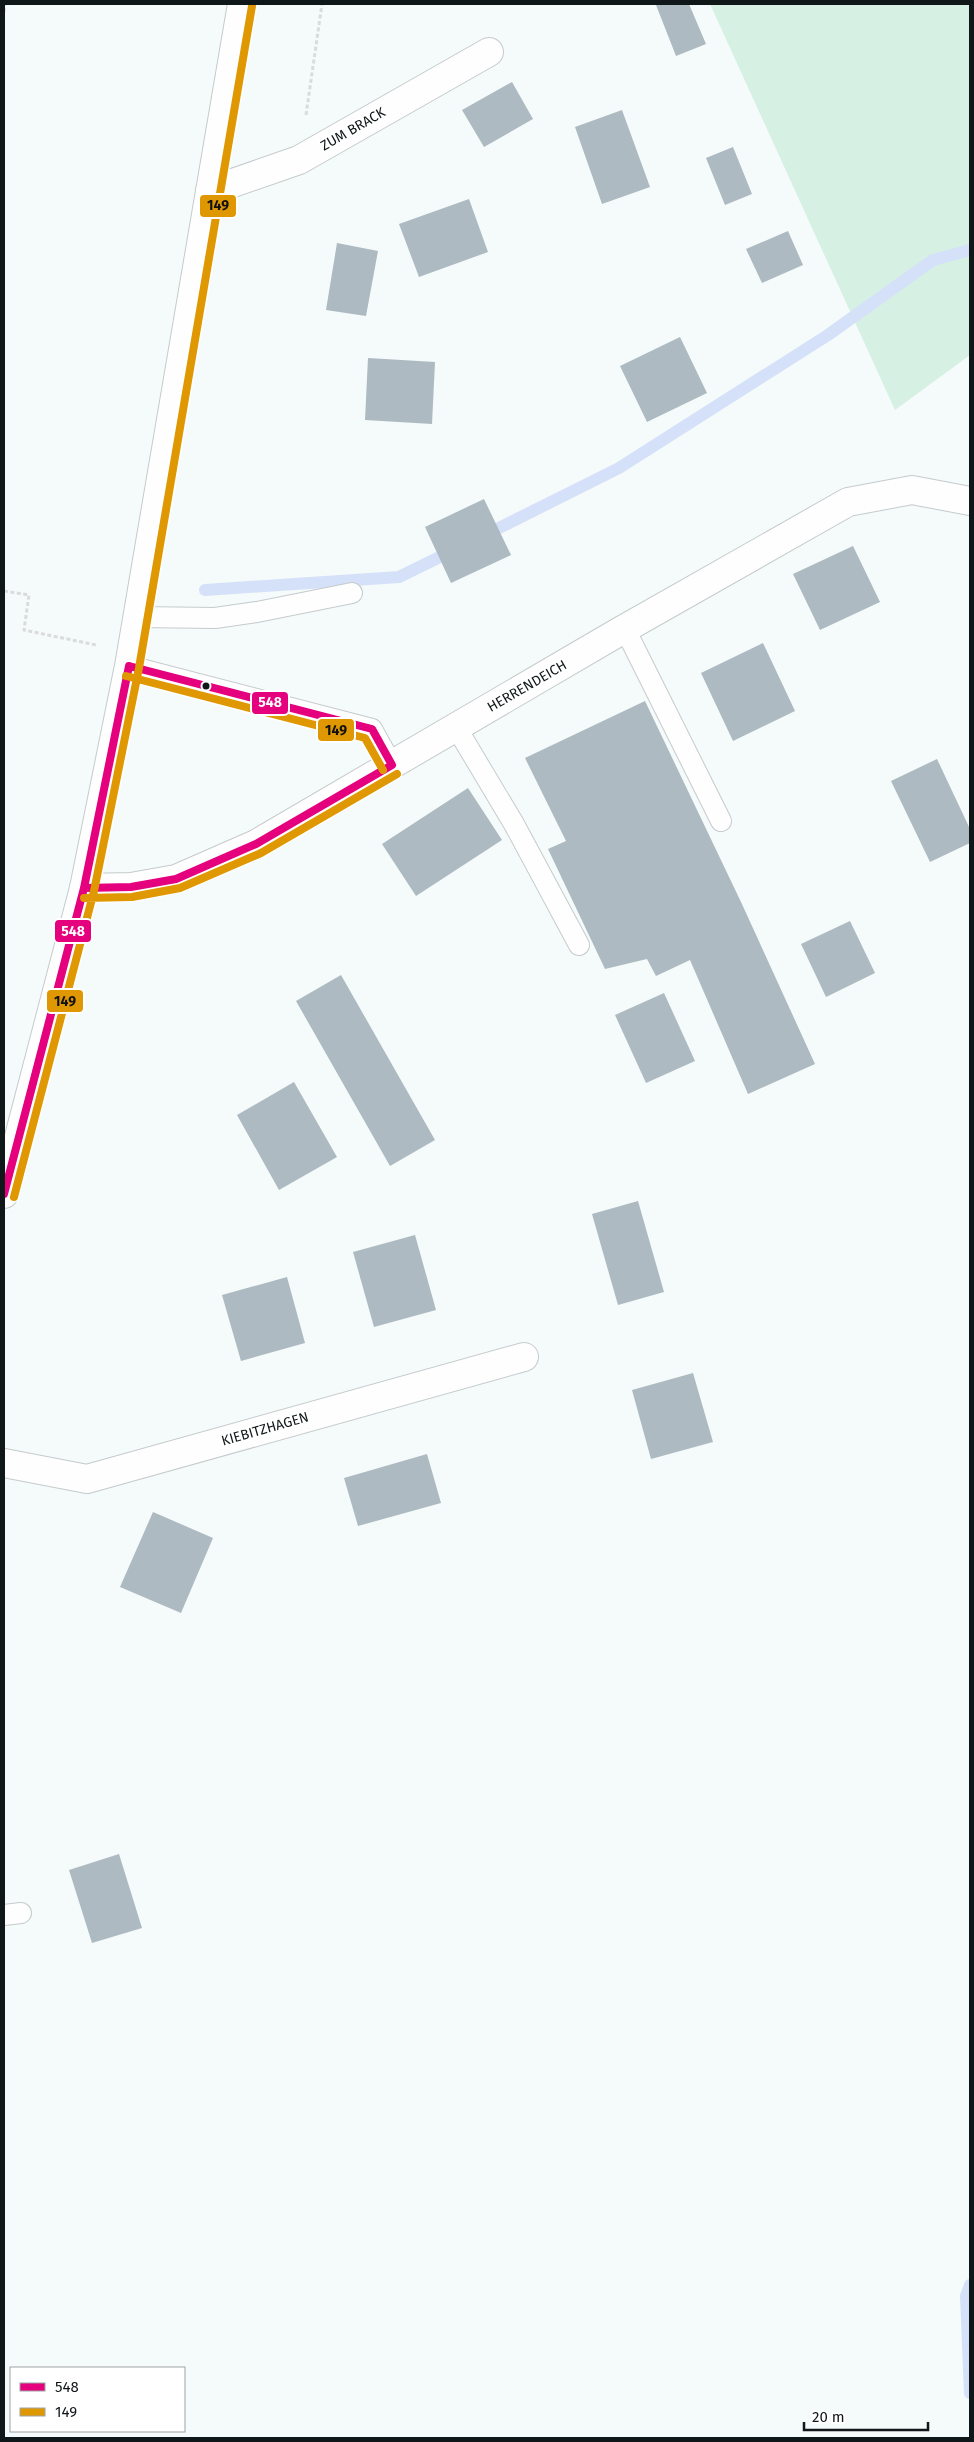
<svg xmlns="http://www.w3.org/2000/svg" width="974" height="2442" font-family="'Fira Sans',sans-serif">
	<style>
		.green { fill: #d6f0e4 }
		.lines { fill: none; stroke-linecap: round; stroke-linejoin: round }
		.stream { stroke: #d5e1f8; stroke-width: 12 }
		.building { fill: #adbac1 }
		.service-casing { stroke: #c5cbcc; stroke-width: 22 }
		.minor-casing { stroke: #c5cbcc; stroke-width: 30 }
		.tertiary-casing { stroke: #c5cbcc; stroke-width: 30 }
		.path { stroke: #dadbdc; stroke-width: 3; stroke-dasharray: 4 2.5; stroke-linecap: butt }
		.service { stroke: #fefefe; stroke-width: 20 }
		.minor { stroke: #fefefe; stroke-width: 28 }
		.tertiary { stroke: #fefefe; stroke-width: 28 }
		.bus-1-casing { stroke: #fff; stroke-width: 11 }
		.bus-2-casing { stroke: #fff; stroke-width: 11 }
		.bus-1 { stroke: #e5007d; stroke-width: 8 }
		.bus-2 { stroke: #e09802; stroke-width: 8 }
		.bus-dot { fill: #0f1719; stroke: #fff; stroke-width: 2 }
		.labels { text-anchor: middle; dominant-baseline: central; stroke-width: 5; stroke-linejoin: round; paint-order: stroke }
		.street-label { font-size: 14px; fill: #0f1719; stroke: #fff }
		.line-badge { stroke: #fff; stroke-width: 2 }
		.badge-label { font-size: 14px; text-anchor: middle; font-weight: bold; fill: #fff }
		.pale-badge-label { font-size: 14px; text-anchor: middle; font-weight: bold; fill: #111 }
	</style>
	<rect width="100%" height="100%" fill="#f5fafa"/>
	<path class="green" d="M710,4H970V355L895,410Z"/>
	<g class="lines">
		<path class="stream" d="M483,536L619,468L828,335L933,260L970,250
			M205,590L399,577L454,550
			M970,2285L966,2296L970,2393"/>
	</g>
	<path class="building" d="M660,4H689L706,44L676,56L656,5Z
		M512,82L533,119L484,147L462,110Z
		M622,110L650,187L602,204L575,127Z
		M733,147L752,194L725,205L706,158Z
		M469,199L488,252L419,277L399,224Z
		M788,231L803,265L762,283L746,249Z
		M337,243L378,251L366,316L326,310Z
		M680,337L707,393L647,422L620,366Z
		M368,358L435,362L432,424L365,420Z
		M484,499L511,555L451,583L425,527Z
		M853,546L880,602L820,630L793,574Z
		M763,643L795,711L733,741L701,673Z
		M645,701L741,902L815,1064L748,1094L690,960L656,976L647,959L605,969L548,849L566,841L525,758Z
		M937,759L970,829V843L930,862L891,781Z
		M468,788L502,840L416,896L382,844Z
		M850,921L875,973L826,997L801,944Z
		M341,975L435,1140L390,1166L296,1001Z
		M664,993L695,1061L646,1083L615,1015Z
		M294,1082L337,1157L279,1190L237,1115Z
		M638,1201L664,1292L618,1305L592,1214Z
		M415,1235L436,1310L374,1327L353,1252Z
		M287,1277L305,1343L241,1361L222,1295Z
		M693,1373L713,1442L651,1459L632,1390Z
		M427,1454L441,1503L358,1526L344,1478Z
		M153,1512L213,1538L181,1613L120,1587Z
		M119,1854L142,1928L92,1943L69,1870Z"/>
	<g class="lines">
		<defs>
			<path id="service" d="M137,617L215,618L257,612L352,593
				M625,629L721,821
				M129,666L372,729L392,765
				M456,727L514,824L579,945
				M4,1915L21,1913"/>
			<path id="minor" d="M210,191L299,160L489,52
				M84,888L131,887L176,879L256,844L617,633L848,502L912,490L970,501
				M4,1463L87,1479L524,1357"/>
			<path id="tertiary" d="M4,1194L84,888L129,666L242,4"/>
		</defs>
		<use href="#service" class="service-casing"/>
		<use href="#minor" class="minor-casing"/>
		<use href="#tertiary" class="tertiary-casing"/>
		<path class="path" d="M4,12L5,4
			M306,115L322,4
			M4,591L29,595L24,630L96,645"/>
		<use href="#service" class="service"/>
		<use href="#minor" class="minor"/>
		<use href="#tertiary" class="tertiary"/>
		<defs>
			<path id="bus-1" d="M129,666L372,729L392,765
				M84,888L131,887L176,879L256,844L392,765
				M4,1194L84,888L129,666"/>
			<path id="bus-2" d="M126,676L365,738L383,770
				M84,898L132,897L180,888L261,853L397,774
				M14,1197L94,891L139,668L252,6"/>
		</defs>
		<use href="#bus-1" class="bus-1-casing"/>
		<use href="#bus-2" class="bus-2-casing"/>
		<use href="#bus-1" class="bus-1"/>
		<use href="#bus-2" class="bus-2"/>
	</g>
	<circle class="bus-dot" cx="206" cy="686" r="4.5"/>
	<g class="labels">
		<g class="street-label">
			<text transform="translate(353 129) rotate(-30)">ZUM BRACK</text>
			<text transform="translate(527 686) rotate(-30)">HERRENDEICH</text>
			<text transform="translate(265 1429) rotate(-16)">KIEBITZHAGEN</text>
		</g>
	</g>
	<g class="line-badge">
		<rect x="199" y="194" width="38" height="24" rx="5" fill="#e09802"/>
		<rect x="251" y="691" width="38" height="24" rx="5" fill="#e5007d"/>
		<rect x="317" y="718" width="38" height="24" rx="5" fill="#e09802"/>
		<rect x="54" y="919" width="38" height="24" rx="5" fill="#e5007d"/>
		<rect x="46" y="989" width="38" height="24" rx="5" fill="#e09802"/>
	</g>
	<g class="badge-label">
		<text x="270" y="707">548</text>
		<text x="73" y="936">548</text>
	</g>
	<g class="pale-badge-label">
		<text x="218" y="210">149</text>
		<text x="336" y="735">149</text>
		<text x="65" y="1006">149</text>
	</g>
	<rect width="974" height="2442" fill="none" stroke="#0f1719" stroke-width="10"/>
	<rect x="10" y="2367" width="175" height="65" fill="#ffffff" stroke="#9fa2a3"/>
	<rect x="20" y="2383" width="25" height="8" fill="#e5007d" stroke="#9fa2a3"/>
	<text x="55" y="2392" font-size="15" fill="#0f1719">548</text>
	<rect x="20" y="2408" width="25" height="8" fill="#e09802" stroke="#9fa2a3"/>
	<text x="55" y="2417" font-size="15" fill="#0f1719">149</text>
	<path d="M804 2422v8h124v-8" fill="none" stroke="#0f1719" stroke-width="2.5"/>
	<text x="812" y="2422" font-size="15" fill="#0f1719" stroke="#ffffff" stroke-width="4" paint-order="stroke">20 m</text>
</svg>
